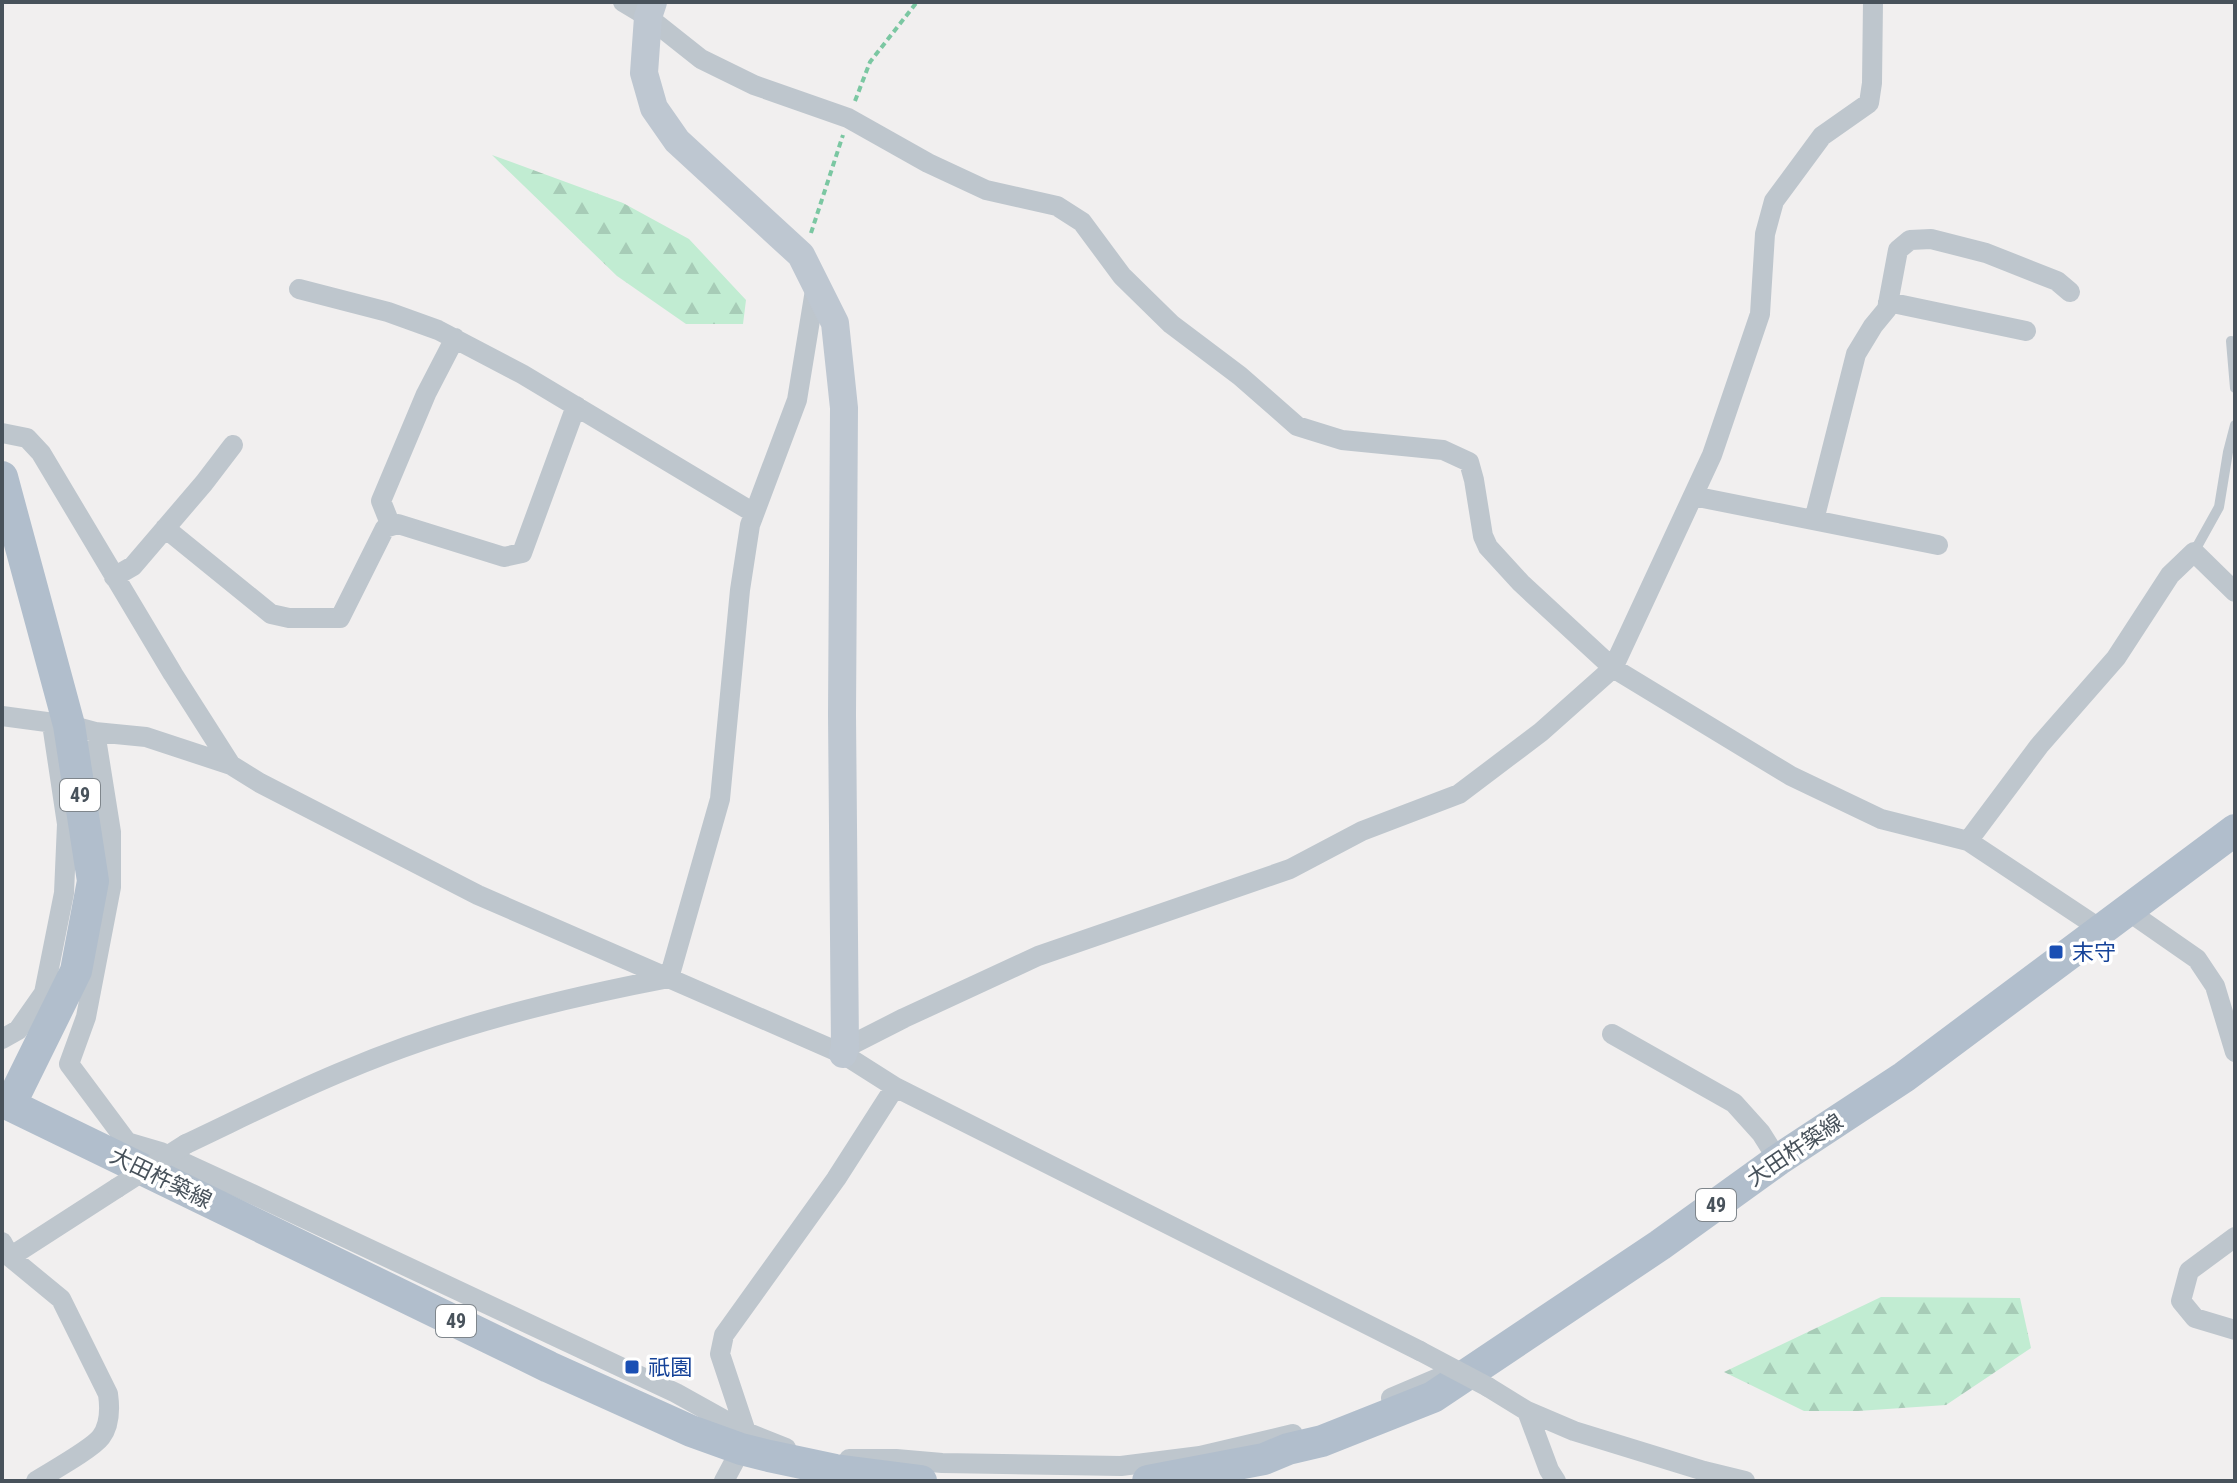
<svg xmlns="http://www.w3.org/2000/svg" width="2237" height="1483" font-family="'Roboto Condensed','Noto Sans JP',sans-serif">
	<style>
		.forest { fill: url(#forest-firs) }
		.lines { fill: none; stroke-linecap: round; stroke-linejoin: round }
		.path { stroke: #7bc7a2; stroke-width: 4; stroke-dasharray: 6 4; stroke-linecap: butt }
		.lane { stroke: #bec6cd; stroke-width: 10 }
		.street { stroke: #bec6cd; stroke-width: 20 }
		.secondary { stroke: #bec7d1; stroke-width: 28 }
		.primary { stroke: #b1becc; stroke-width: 32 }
		.street-bridge { stroke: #bec6cd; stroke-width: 20 }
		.transit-dot { fill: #1a4fb4; stroke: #fff; stroke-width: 3 }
		.labels { text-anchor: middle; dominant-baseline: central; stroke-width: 7; stroke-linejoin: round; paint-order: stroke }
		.shield { fill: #fff; stroke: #7f868c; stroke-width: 2 }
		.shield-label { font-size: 20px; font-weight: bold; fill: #48525b }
		.transit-label { font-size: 22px; fill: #164399; stroke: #fff; text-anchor: start }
		.street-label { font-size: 22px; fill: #48525b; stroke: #fff }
	</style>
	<defs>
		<pattern id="forest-firs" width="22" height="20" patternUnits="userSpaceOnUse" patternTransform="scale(2)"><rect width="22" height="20" fill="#c1ecd2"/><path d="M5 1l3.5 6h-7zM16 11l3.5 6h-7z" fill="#a7ccb7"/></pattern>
	</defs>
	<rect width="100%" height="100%" fill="#f1efef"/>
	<path class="forest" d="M492,155L623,203L689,239L746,300L743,324H686L617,276Z
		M1881,1297L2020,1298L2031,1348L1946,1405L1858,1411H1804L1724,1372Z"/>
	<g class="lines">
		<path class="path" d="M855,101L870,62L917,2
			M811,233L843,135"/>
		<path class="lane" d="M2231,341L2235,388
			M2194,552L2219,507L2228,452L2235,425"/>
		<path class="street" d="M623,2L648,17L701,59L754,85L848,118L928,163L986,190L1057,206L1082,222L1122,276L1171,324L1240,376L1297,426L1342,440L1443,450L1469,462L1474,480L1483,536L1488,547L1521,583L1613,668L1791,776L1881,819L1968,841L2093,924L2105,926
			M299,289L388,312L438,330L522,374L754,513
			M1888,302L2026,331
			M2,433L27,438L41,453L173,674L231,765
			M1693,496L1938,545
			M1814,520L1856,354L1873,326L1887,309L1898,250L1910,240L1931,239L1986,253L2057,281L2070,292
			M391,526L381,501L426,394L455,338
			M165,528L271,614L289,618H340L385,528L398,524L504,557L522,553L576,406
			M114,577L133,566L204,483L233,445
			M2,716L69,725L95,732L146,737L231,765L260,783L478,895L843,1054L895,1087L1420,1351
			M95,732L111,832V887L86,1017L69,1064L127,1142L161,1152L263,1199L676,1393L746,1432L786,1448
			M1968,841L2039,746L2116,658L2170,575L2194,552L2235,592
			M2128,911L2197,959L2215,986L2235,1052
			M669,978L720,799L740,590L750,525L797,400L816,284
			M1612,1034L1734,1103L1761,1133L1778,1160
			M2,1039L18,1030L44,993L64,893L67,824L52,724
			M845,1048L904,1018L1038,956L1290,869L1362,831L1459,794L1541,732L1613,668L1712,455L1760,314L1765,234L1774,201L1822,136L1869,103L1872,83L1873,2
			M186,1144C239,1119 292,1092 346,1070C450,1026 559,999 669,978
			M2235,1237L2189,1271L2181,1301L2195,1318L2235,1330
			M2,1242L10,1257L61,1299L108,1394C110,1408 110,1425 101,1437C92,1449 50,1472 36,1481
			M10,1257L117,1188
			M1488,1387L1527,1411L1574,1431L1704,1471L1745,1481
			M1391,1398L1450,1373
			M1527,1411L1549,1470L1556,1481
			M849,1459H896L942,1463L1121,1466L1200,1456L1293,1434
			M724,1481L741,1449L746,1432L720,1354L724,1335L836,1179L895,1087"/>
		<path class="secondary" d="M653,2L648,17L644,73L654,108L677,141L801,255L835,323L844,408L842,715L845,1048L843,1054"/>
		<path class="primary" d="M2,477L69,725L93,881L76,971L10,1105L549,1367L691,1431L741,1449L769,1456L835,1470L921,1481
			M1148,1481L1264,1459L1288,1449L1322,1441L1433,1397L1660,1245L1778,1160L1904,1077L2235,830"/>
		<path class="street-bridge" d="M117,1188L186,1144
			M1420,1351L1488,1387"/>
	</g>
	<g class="transit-dot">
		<rect x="2048" y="944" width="16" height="16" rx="4"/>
		<rect x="624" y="1359" width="16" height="16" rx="4"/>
	</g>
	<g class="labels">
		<g class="shield">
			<rect x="60" y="779" width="40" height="32" rx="6"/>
			<rect x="1696" y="1189" width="40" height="32" rx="6"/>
			<rect x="436" y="1305" width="40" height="32" rx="6"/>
		</g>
		<g class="shield-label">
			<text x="80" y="795">49</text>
			<text x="1716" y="1205">49</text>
			<text x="456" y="1321">49</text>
		</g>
		<g class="transit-label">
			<text x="2072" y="952">末守</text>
			<text x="648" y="1367">祇園</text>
		</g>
		<g class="street-label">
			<text transform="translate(1795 1150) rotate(-34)">大田杵築線</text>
			<text transform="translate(161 1178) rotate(26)">大田杵築線</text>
		</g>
	</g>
	<rect width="2237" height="1483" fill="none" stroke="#48525b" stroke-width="8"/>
</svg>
